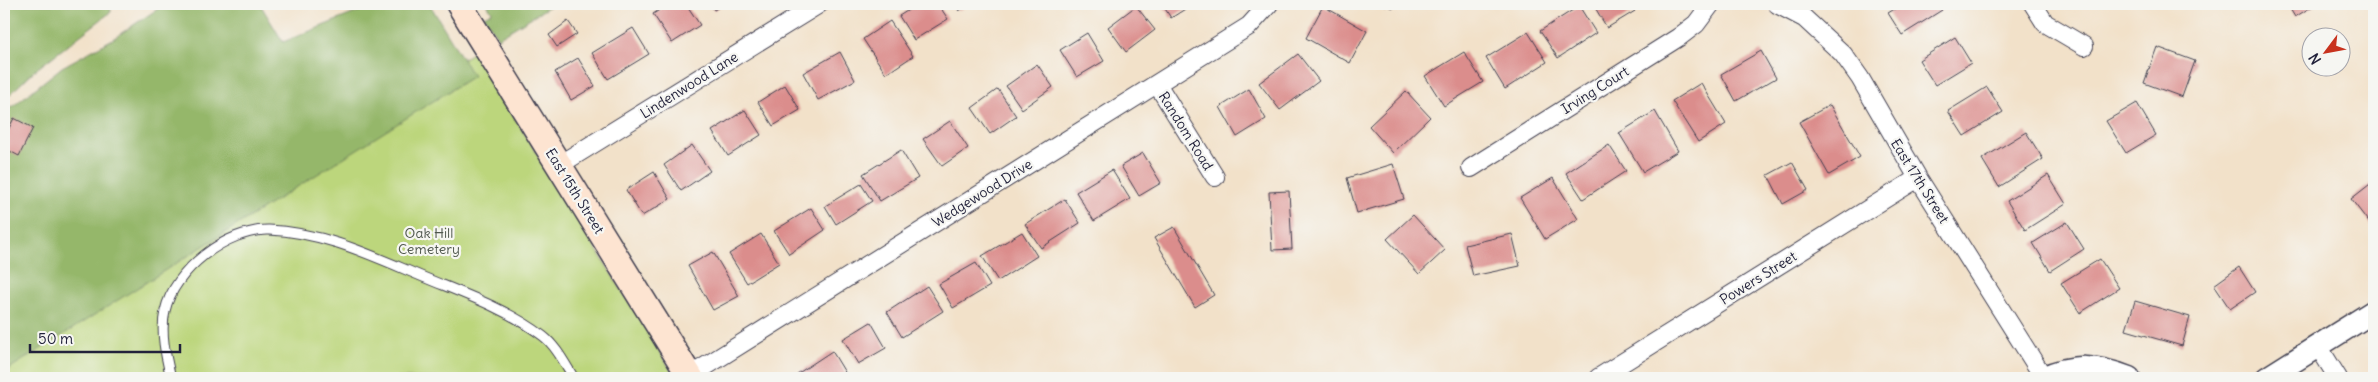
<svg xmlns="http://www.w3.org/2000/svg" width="2378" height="382" font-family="Delius,sans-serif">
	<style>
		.green { fill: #bcd67b; stroke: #6f7c5b }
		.forest { fill: #95b76b; stroke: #5c6c53 }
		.building { fill: #db8d8c }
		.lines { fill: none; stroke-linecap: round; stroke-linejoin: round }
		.service-casing { stroke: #413f50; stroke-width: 11 }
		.minor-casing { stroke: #413f50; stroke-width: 20 }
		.tertiary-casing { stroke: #413f50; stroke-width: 25 }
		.secondary-casing { stroke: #413f50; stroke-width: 28 }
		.service { stroke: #fff; stroke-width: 9 }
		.minor { stroke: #fff; stroke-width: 18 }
		.tertiary { stroke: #fff; stroke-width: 22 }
		.secondary { stroke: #fde4d1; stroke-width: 25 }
		.labels { text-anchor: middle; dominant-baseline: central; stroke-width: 4.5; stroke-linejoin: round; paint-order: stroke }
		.street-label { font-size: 14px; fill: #22223b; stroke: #f6f6f2 }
		.park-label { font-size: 14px; fill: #50584e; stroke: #f6f6f2 }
	</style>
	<rect width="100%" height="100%" fill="#f6f6f2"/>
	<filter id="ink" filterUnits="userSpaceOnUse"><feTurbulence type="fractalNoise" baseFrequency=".02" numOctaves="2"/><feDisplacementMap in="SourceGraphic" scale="10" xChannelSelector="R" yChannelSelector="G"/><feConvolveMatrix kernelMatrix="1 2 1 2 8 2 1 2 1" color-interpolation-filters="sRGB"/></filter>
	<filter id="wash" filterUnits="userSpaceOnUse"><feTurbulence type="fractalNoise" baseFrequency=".0096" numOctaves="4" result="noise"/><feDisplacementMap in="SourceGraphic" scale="20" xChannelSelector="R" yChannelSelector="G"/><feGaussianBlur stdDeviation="1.12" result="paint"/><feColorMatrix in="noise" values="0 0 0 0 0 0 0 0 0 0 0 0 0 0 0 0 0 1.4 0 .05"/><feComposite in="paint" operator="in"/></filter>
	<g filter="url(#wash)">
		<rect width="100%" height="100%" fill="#f2e1c9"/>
		<path class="green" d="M474,52L676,378H4V342Z"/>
		<path class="forest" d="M4,4H110L111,12L34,71L4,100Z
			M165,4H260L283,42L372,6C391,1 415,1 432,8L473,76L4,372V102L12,107L62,67L111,40Z
			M487,4H553L498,38L484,16L492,12Z"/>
		<g id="blocks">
			<path class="building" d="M669,4H686L700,25L672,43L653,14Z
				M710,4H724L714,10Z
				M918,4H938L948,19L914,40L899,16Z
				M954,4H969L959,11Z
				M1162,4H1193L1171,18Z
				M1379,4H1395L1394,8Z
				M1593,4H1630L1635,11L1607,28Z
				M1903,4H1938L1942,10L1902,35L1888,13Z
				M2287,4H2316L2295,17Z
				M1136,6L1155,30L1126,52L1108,27Z
				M1323,6L1367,31L1350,63L1306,38Z
				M1579,6L1596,33L1558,58L1540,31Z
				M568,21L577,34L557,47L549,35Z
				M890,21L913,56L886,74L863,39Z
				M633,28L649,54L608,79L592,53Z
				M1528,32L1547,62L1505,89L1486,58Z
				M1087,33L1104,61L1077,77L1060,50Z
				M1955,37L1971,63L1935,85L1919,60Z
				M2157,47L2195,61L2182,97L2144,83Z
				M1761,51L1776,78L1736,101L1721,74Z
				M840,52L855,80L818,100L803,73Z
				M1464,52L1483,82L1444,106L1425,76Z
				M1298,54L1319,81L1280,110L1259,83Z
				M578,58L595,86L571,100L555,72Z
				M1037,64L1053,87L1022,109L1006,86Z
				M1701,83L1726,124L1698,142L1672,101Z
				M785,85L800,110L773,126L758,102Z
				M1987,87L2003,112L1964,136L1948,111Z
				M998,89L1016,116L990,134L972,108Z
				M1249,89L1266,119L1237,137L1220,107Z
				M1406,91L1430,117L1393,153L1369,126Z
				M2137,103L2156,135L2126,153L2106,121Z
				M1830,105L1860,157L1829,175L1799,122Z
				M745,110L761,135L728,156L712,131Z
				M1655,111L1678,151L1643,172L1619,133Z
				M14,118L33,128L19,156L4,148V138Z
				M950,121L968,148L942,166L923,139Z
				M2026,132L2043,159L1999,187L1982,159Z
				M692,145L710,171L681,191L664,165Z
				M1609,145L1626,171L1583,199L1566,173Z
				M901,150L918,178L880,201L863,174Z
				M1143,153L1161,183L1139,196L1121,166Z
				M1792,162L1808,190L1783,204L1768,175Z
				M1393,164L1404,199L1357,213L1347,178Z
				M1112,170L1130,199L1094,221L1076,192Z
				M654,172L670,199L642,216L626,190Z
				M2048,175L2066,204L2025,230L2007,201Z
				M1553,178L1578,219L1545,239L1520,198Z
				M2374,181V229L2351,199Z
				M861,184L872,201L836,224L825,206Z
				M1289,191L1292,249L1272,250L1269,192Z
				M1065,199L1080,223L1041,248L1025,224Z
				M811,208L825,230L789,254L774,231Z
				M1413,215L1445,250L1419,274L1387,239Z
				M2067,222L2084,249L2050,271L2033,243Z
				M1174,227L1214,295L1195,307L1154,238Z
				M1022,232L1037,256L998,281L982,256Z
				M761,234L779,263L747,283L729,254Z
				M1512,234L1520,266L1473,276L1465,245Z
				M713,252L739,296L713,310L688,266Z
				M2100,259L2119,288L2080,313L2061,283Z
				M976,263L990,286L953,308L939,284Z
				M2239,267L2255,292L2230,309L2214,285Z
				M927,286L943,311L902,337L887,312Z
				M2135,301L2190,317L2182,346L2126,330Z
				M871,322L886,348L858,364L843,339Z
				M832,351L846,374L840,378H800L797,374Z"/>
		</g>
	</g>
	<g filter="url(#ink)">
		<use href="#blocks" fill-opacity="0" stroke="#413f50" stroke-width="1"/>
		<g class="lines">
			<defs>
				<path id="service" d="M171,378C166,357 160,333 165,311C174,270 227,229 269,230C325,232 377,258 428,279C467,295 509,310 543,336C556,346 565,364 574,378"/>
				<path id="minor" d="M1777,4L1804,18L1843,54L1860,78L1918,178L2044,378
					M2033,4L2045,23L2084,46
					M1157,84L1215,177
					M559,165L819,4
					M1471,168L1679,37L1696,24L1711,4
					M2318,346L2338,378
					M690,376L1249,26L1269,4
					M1598,378L1918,178"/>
				<path id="tertiary" d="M2042,378C2074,364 2097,365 2129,378
					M2267,378L2374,311"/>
				<path id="secondary" d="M459,4L691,378"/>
			</defs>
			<use href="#service" class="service-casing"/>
			<use href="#minor" class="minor-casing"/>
			<use href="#tertiary" class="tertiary-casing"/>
			<use href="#secondary" class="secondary-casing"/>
			<use href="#service" class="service"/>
			<use href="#minor" class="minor"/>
			<use href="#tertiary" class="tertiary"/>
			<use href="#secondary" class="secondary"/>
		</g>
	</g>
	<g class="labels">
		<g class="street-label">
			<text transform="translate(689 85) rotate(-32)">Lindenwood Lane</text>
			<text transform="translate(1595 90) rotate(-32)">Irving Court</text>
			<text transform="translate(1186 131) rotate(58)">Random Road</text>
			<text transform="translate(1920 181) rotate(58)">East 17th Street</text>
			<text transform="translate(575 191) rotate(58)">East 15th Street</text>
			<text transform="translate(982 193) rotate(-32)">Wedgewood Drive</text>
			<text transform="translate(1758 278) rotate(-32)">Powers Street</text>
		</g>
		<g class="park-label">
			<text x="429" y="233">Oak Hill<tspan x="429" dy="16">Cemetery</tspan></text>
		</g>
	</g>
	<rect width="2378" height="382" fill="none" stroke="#f6f6f2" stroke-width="20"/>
	<g transform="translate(2326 52) rotate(238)"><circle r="24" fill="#f6f6f2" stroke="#a1a1a9"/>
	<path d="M0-4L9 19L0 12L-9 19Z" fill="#c8321e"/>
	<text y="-8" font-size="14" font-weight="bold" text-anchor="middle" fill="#22223b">N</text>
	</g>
	<path d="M30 344v8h150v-8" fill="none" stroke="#22223b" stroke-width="2.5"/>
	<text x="38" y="344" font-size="15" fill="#22223b" stroke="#f6f6f2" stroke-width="4" paint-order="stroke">50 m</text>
</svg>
